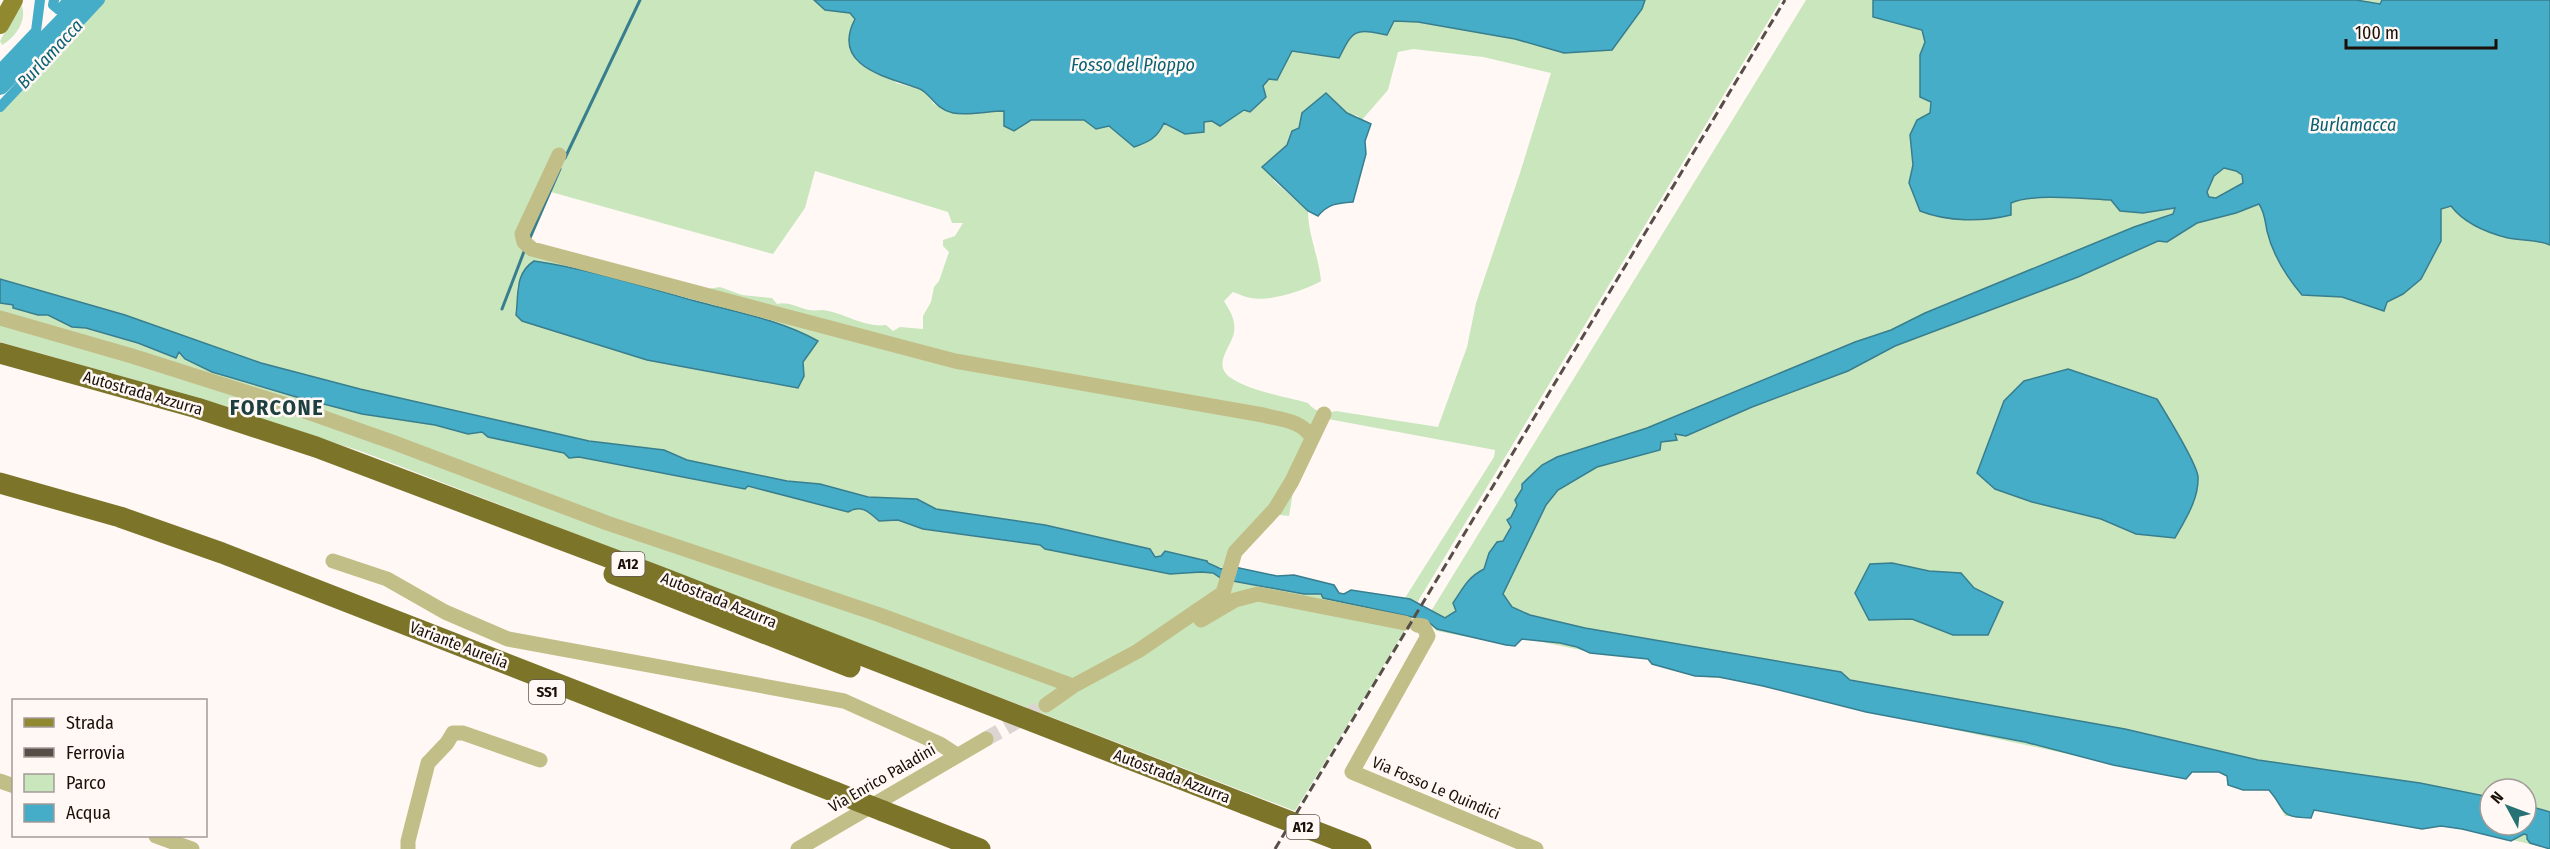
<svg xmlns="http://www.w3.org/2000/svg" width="2550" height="849" font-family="'Fira Sans Condensed',sans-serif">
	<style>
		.green { fill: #cae6bd; fill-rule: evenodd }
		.water { fill: #45adc7; stroke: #387e8e; stroke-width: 1.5; fill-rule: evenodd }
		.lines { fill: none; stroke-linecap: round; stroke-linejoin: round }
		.stream { stroke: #387e8e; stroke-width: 3 }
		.canal { stroke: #45adc7; stroke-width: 10 }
		.river { stroke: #45adc7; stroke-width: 18 }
		.minor-tunnel { stroke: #ddd5d2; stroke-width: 15; stroke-dasharray: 15 8; stroke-linecap: butt }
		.minor { stroke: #c2be87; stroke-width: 15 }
		.major { stroke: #91892f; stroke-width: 18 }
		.highway { stroke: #7c7529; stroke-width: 21 }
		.rail { stroke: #574e48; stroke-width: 3; stroke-dasharray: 9 4.5; stroke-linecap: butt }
		.highway-bridge { stroke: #7c7529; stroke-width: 21 }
		.labels { text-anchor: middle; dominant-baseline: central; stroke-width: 5; stroke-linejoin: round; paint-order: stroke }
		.shield { fill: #fff8f5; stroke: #5f5650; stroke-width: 1.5 }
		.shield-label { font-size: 15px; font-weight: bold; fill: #1a1009 }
		.street-label { font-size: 16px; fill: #1a1009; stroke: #fff8f5 }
		.water-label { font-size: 18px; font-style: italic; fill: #086173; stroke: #fff8f5 }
		.district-label { font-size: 22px; font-weight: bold; letter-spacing: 1.5px; fill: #1d3f40; stroke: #fff8f5 }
	</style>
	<rect width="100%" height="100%" fill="#fff8f5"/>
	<path class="green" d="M100,0H814L825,10L851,13L855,19L851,27L896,83L923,90L934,104L953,113L1004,111L1031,120H1084L1096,129L1109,126L1159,133L1164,123L1185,134L1205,132L1204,122L1237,115L1269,79H1277L1292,51L1339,58C1353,30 1354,28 1387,35L1394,21L1418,22L1515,39L1564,53L1612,50L1645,0H1781L1417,603L1405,598L1494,457L1495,450L1328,419L1293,492L1289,516L1270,514L1230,566L1216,568L1207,561L1165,551L1161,556L1155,557L1112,540L1045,525L936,509L917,499L868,497L820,484L787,481L687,460L664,450L589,441L360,389L261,363L125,315L0,279V107ZM1413,49L1483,57L1551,73L1520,173L1476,303L1467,347L1438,427L1336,411C1323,414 1317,413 1308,403C1283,396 1253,392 1231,378C1211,364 1232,347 1234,332C1236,320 1230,311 1224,301L1233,292C1239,294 1245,297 1251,298C1269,302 1306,290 1321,281C1319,257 1308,235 1308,211L1274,181L1268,162L1287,145L1292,131L1299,128L1302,113L1325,93L1347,113L1358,116L1361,121L1388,90L1398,52ZM815,171L948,212L952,223H963L955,236L943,240V246L949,252L939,281L934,287L931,302L923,316V329L900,327L893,331L886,325C864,328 845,313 823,310C818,310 814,311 809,310C799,308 788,301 777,304L772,298L742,295L720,287L708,289L529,245L551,192L773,254L805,208ZM528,265L567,266L799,331L818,341L803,362L804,376L690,368L647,360L522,321L517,315V287Z
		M1806,0H2550V849L2471,830L2312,807V817L2285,816L2271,791L2242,789L2228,775L2216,771H2192L2185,779L1862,710L1737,680L1695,676L1653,664L1648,659L1590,652L1523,638L1514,646L1437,631L1425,621ZM2490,789H2526V825H2490Z
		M22,6C27,21 15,38 2,45L0,41L18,8Z
		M0,303L48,315L72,327L86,328L138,343L176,357L179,352L185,359L212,372L293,396L362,414L435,425L468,434L482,432L488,437L564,453L569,458L579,457L745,489L748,486L848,512C861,504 869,512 879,521L898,520L923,529L1040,545L1045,549L1108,560L1213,573L1222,579L1304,594H1321L1323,598L1413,617L1295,811L363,452L177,392L0,342Z"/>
	<path class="water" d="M814,0H1645L1642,9L1612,50L1564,53L1515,39L1418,22L1394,21L1387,35C1354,28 1353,30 1339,58L1292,51L1277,80L1269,79L1263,86L1266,97L1250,112L1244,110L1220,126L1212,121L1204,122V132L1185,134L1164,123C1157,138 1149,142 1134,147L1109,126L1096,129L1084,120H1031L1014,131L1004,126V111C988,111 968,116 953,113C935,109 930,93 920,89C888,77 830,67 855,19L850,13L825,10Z
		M1873,0H2356L2380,4L2382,0H2550V245C2536,239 2523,241 2508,238C2488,233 2464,223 2451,206L2441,209V241L2421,279L2403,294L2387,302L2384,311L2342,297L2302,295C2286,276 2273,256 2267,231C2265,221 2265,213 2259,204L2236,213L2197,223L2167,242L2158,241L2078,277L1895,346L1848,371L1752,407L1686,436L1675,434L1677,440L1661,442L1660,450L1597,467L1558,490L1546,505L1503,594L1512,607L1530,615L1585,628L1841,672L1850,680L2125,729L2258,760L2420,783L2490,797V825H2526V805L2550,812V849L2530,843L2527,839V835L2524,834L2511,841L2462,829L2441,826L2422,829L2314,810L2311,818C2277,817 2288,812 2269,790H2243L2228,785L2227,776L2219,772H2192L2186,779L2113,765L2025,742L1866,712L1763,686L1719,677L1695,676L1652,664L1648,659L1590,653L1577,647L1560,643L1522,639L1515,646L1506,645L1437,629L1426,620L1323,598L1321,594H1304L1222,579L1213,573L1201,572L1170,574L1045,549L1040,545L923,529L898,520L879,521C869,512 861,504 848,512L748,486L745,489L579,457L569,458L564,453L488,437L482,432L468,434L435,425L362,414L293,396L212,372L185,359L179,352L176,358L138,343L86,328L72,327L48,315H38L13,308V305L0,303V279L125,315L261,363L360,389L589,441L664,450L687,460L787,481L820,484L868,497L917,499L936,509L1045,525L1150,549L1155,557L1161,556L1165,551L1207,561L1208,563L1221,569L1230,566L1277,576L1294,575L1334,585L1339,593L1344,594L1351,590L1410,599L1445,618L1456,611L1453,603C1464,587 1467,578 1484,569L1489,553L1497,542L1503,541L1511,527L1507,520L1511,517L1517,505L1515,500L1522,489V484L1542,465L1557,457L1647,428L1855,342L1891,330L1925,313L2134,227L2173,214L2175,208L2143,213L2120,211L2111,200C2085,199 2034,193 2011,203V215C1982,222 1948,222 1920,211L1909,183L1913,165L1910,135L1917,120L1930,113L1931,102L1920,97V55L1925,42L1922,30L1873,17ZM2224,168L2236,171L2242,175L2243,183L2216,198L2209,197L2207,192L2214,176Z
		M1326,93L1347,113L1371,124L1365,141L1366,154L1353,202C1337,203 1328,204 1318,216L1308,211L1262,167L1287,145L1292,131L1299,128L1302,113Z
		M534,261C589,269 642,286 695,301C736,312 781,320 818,341L803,362L804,376L798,388L647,360L522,321L516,315C519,295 514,274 534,261Z
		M2068,369L2157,399C2165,412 2197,464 2198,477C2199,499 2185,520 2175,538L2136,534L2101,519L2032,502L1995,489L1977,473L2004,401L2024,381Z
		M1892,563L1929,571L1961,573L1974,588L2003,602L1988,635H1953L1912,619L1869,620L1855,593L1870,564Z"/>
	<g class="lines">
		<path class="stream" d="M565,158L640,0
			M529,240L560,169
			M502,309L525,249"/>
		<path class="canal" d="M54,0L53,5L59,10L68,0
			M0,69L36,31L40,0
			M0,107L100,0"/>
		<path class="river" d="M0,86L84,0"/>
		<path class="minor-tunnel" d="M986,739L1046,705"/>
		<path class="minor" d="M559,155L522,234L524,242L532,249L955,361L1263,415C1281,420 1302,420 1312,438
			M0,318L132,356L296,408L395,443L607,523L877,614L1073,686
			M333,561L387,579L445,612L508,639L844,701L940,744L957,755
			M1201,620L1235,600L1258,594L1405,623
			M1417,625L1423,626L1428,636L1352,772L1536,849
			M1046,705L1073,686L1138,651L1223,593L1235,552L1275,509L1292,481L1324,414
			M0,781L14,786
			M156,836L192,849
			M408,849V841L428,763L447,743L453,733H463L540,760
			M798,849L986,739"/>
		<path class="major" d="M0,25L14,0"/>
		<path class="highway" d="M0,353L197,408L316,447L658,576L1245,804
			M0,483L120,517L222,553L835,792
			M614,574L850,667
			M883,811L980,849"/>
		<path class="rail" d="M1275,849L1785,0"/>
		<path class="highway-bridge" d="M835,792L883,811
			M1245,804L1361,849"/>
	</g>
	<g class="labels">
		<g class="shield">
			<rect x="611.5" y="552" width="33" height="24" rx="4.5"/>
			<rect x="529" y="680" width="36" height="24" rx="4.5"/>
			<rect x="1286.5" y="815" width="33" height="24" rx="4.5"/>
		</g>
		<g class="shield-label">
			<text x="628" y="564">A12</text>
			<text x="547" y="692">SS1</text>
			<text x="1303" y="827">A12</text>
		</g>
		<g class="street-label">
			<text transform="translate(143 393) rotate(16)">Autostrada Azzurra</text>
			<text transform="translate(719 600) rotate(22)">Autostrada Azzurra</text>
			<text transform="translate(459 645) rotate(21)">Variante Aurelia</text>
			<text transform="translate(1172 776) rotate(21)">Autostrada Azzurra</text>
			<text transform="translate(882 778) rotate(-30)">Via Enrico Paladini</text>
			<text transform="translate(1436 788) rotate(23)">Via Fosso Le Quindici</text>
		</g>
		<g class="water-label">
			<text transform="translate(50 54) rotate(-47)">Burlamacca</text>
			<text x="1133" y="65">Fosso del Pioppo</text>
			<text x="2353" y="125">Burlamacca</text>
		</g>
		<g class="district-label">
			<text x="277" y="407">FORCONE</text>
		</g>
	</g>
	<rect x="12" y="699" width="195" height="138" fill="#fff8f5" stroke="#a39b97" stroke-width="1.5"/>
	<rect x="24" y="718" width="30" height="9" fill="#91892f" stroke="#a39b97" stroke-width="1.5"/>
	<text x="66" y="729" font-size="18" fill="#1a1009">Strada</text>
	<rect x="24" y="748" width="30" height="9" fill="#574e48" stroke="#a39b97" stroke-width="1.5"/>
	<text x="66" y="759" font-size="18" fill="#1a1009">Ferrovia</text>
	<rect x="24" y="774" width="30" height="18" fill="#cae6bd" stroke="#a39b97" stroke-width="1.5"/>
	<text x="66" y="789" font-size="18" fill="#1a1009">Parco</text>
	<rect x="24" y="804" width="30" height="18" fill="#45adc7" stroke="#a39b97" stroke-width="1.5"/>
	<text x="66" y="819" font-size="18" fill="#1a1009">Acqua</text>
	<g transform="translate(2508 807) rotate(311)"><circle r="28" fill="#fff8f5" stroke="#a39b97" stroke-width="1.5"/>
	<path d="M0-4.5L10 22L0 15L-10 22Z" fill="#277274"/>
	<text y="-9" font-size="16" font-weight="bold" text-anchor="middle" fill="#1a1009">N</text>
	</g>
	<path d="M2346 39v9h150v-9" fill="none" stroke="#1a1009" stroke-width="3"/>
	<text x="2355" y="39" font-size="18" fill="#1a1009" stroke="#fff8f5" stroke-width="4.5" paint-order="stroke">100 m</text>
</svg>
